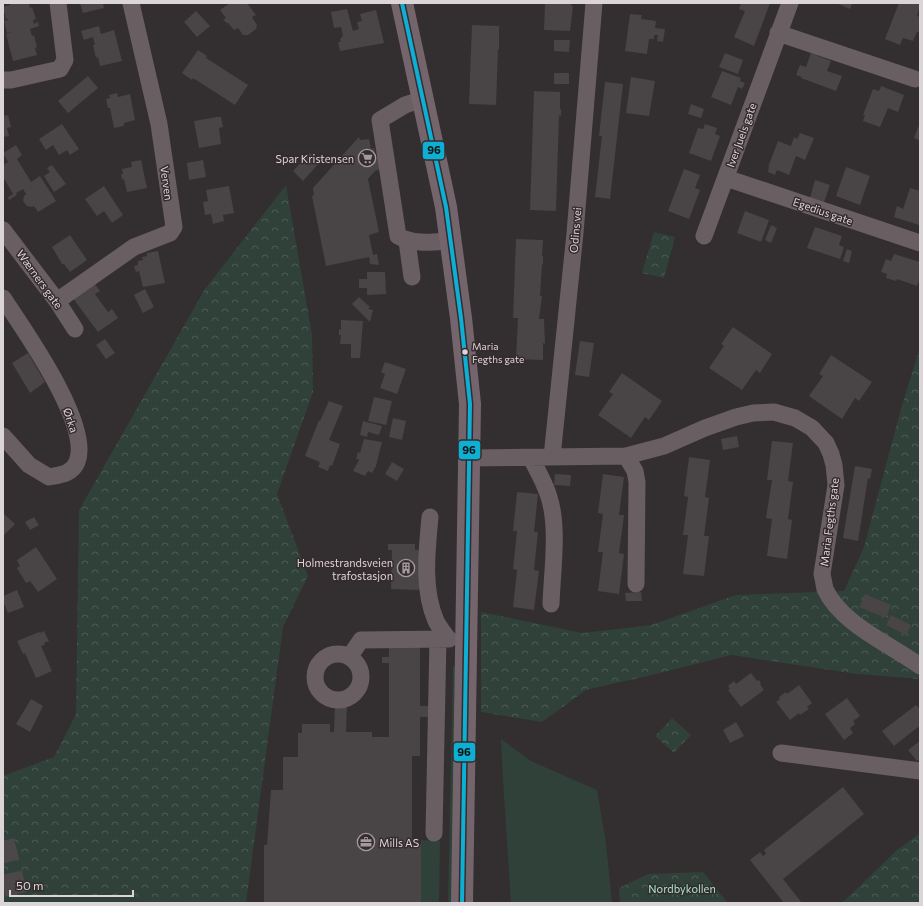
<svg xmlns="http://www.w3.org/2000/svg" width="923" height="906" font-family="Commissioner,sans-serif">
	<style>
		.grass { fill: #2f4139 }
		.forest { fill: url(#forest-crowns) }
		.building { fill: #494446 }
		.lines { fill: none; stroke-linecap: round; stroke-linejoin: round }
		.highway-tunnel { stroke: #4c4749; stroke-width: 22; stroke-dasharray: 22 11; stroke-linecap: butt }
		.minor { stroke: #695e62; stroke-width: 17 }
		.major { stroke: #74656c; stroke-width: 22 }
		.bus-1-casing { stroke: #362b2f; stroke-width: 7 }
		.bus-1 { stroke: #0dafd3; stroke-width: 4 }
		.bus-dot { fill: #dcd5d8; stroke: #362b2f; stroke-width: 1.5 }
		.labels { text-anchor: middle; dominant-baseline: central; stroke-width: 3; stroke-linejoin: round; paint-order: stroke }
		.bus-label { font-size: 10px; fill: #dcd5d8; stroke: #362b2f; text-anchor: start }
		.street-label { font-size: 11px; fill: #dcd5d8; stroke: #362b2f }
		.poi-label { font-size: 11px; fill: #dcd5d8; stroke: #362b2f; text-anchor: end }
		.park-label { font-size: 11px; fill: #a2eaca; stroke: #362b2f }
		.line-badge { stroke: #362b2f; stroke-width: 1.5 }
		.pale-badge-label { font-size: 11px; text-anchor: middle; font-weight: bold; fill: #111 }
	</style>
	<defs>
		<pattern id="forest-crowns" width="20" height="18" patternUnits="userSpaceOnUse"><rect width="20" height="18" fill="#2f4139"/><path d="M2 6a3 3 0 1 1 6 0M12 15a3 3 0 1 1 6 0" fill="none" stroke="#4d5c55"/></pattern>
	</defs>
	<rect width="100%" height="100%" fill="#332e30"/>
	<path class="grass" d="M453,664L458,672L454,903H448Z
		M501,739L531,761L597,790L606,843L612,903H511L503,780Z
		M421,840L440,841L439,903H421Z"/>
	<path class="forest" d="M286,185L312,335L313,392L277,494L308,576L283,627L246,903H3V776L54,757L76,714L79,510L205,289Z
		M654,232L675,237L664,278L642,273Z
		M920,348V679L857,674L731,655L656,674L586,690L542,722L481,712V612L582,633L651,625L736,595L844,591L864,547L902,405Z
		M672,718L691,735L674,753L655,736Z
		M920,833V903H842L897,850Z
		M703,872L728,903H620L619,888L648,874Z"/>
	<path class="building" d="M9,3H29L30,8L32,7L36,19L33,20L34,24L38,22L39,26L30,29L32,36L34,35L37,47L35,48L37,55L13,61L6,34L11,32L7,33L4,21L8,20V19H6L3,8L5,7V6L10,5Z
		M80,3H103L104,8L83,13Z
		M230,3H247L256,15L252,17L257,25L256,29L248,35H243L238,28L234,30L228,23H227L223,20L226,18L220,10Z
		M545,3H572L571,6H573L570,31L544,30Z
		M741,3H770L754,46L734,37L745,11L739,9Z
		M836,3H852L850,9Z
		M899,3H914L920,5L917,16L920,17L919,32H917L913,41L903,38L900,45L885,39Z
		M347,9L353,31L359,29L357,22L362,21L360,14L376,10L384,43L340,51L338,42H341L340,39L343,36L341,27L334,28L331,12Z
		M196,11L210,26L197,37L184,22Z
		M630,14L642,15L641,19L656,21L655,28L665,29L663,42L657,41L658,35H654V39H649L647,54L625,51Z
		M472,25L499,26V50L498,49L496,105L469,104Z
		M99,26L101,34L114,30L122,61L100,66L98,57L96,58L93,45H95L93,37L84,40L81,31Z
		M554,40H570L569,52L554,51Z
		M198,50L207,56L206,58L248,85L235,105L193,78L192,80L182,73Z
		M725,53L743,60L738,74L719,67Z
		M811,53L831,61L827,71L842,76L836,91L801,78L802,77L796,75L800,65L806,67Z
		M722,71L741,78L740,81L745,83L742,89L738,87L731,105L711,97Z
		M554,73H569V84H554Z
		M88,76L98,88L68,113L58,101Z
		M631,77L655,81L649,116L626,113Z
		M605,82L623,84L610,199L595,197L602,136H599Z
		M881,86L904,95L898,112L888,108L880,127L863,121L865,115H863L873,89L879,91Z
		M534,91L560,92V109H561V116L559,115L556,211L530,210Z
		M117,93L118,97L130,94L135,120L124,123V126L114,128L110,108H108L106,99L110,98L109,95Z
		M691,104L704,109L701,118L688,114Z
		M3,112L5,116L8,115L11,127L7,128L9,136L3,137Z
		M217,117H221L223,127L219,128L221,144L199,148L194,121Z
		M62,124L79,149L70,155L67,150L59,155L53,145L46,150L39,139Z
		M705,124L717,128L715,134L720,136L711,161L689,153L698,128L703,129Z
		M918,127L920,128V141L914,138Z
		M800,133L814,138L805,160L796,156L789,175L777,170L775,175L768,172L769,167H768L778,141L791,146L794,137L797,139Z
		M359,137L360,140L369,139L371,149L374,148L376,158L379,157L381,169L375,171L368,179L379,232L369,235L373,255L377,254L379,265L370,264L369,257L326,266L312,196L314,195L313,188Z
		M16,145L22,155L17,159L31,182L40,176L56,201L38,212L34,206L32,207L27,206L23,201L24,196L26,194L23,189L16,193L17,195L9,200L8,197L13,194L3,177V165L8,162L3,153Z
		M310,153L320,162L303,181L293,171Z
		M141,160L147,188L127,192L124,179L122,180L121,174H123L122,169L132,167L131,162Z
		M203,160L206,177L189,180L187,163Z
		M52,165L66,184L54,192L44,176L50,172L47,168Z
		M846,167L870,176L860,205L836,196Z
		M684,169L700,175L695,188L700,190L689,219L668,211Z
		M815,180L830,185L824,202L810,198Z
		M104,186L123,215L112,223L104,211L97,216L85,199Z
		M229,186L234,213L223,215L224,221L213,224L211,214L205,215L203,202L208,201L206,190Z
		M910,188L920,191L919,225L894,217L897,206L903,209Z
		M745,211L769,220L761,242L737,233Z
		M771,225L777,228L771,243L765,240Z
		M815,227L842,236L839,245L844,247L840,259L807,248Z
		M70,235L87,260L70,272L64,264H62L52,247Z
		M516,239L543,240L542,256H543V264H542L540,296H542L539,319H544L545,344L543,343V360L516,359L518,318H513Z
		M847,249L852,251L849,263L843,261Z
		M158,251L165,283L143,287L139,271L136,272L134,266L138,265V261L143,260L142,257L147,256V253Z
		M894,254L920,262V278L917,286L897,279L896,281L886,278L887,274L881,272L886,259L891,261Z
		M367,272H385L386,294L367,295V288H359V279H367Z
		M94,283L100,291L95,294L108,312L112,309L118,318L98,332L72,297Z
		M145,289L154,307L143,313L134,295Z
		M359,297L370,307L368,309L373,310L370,322L352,304Z
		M341,320L363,321L360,358H351V344H340L341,335H339V329L341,330Z
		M733,327L772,354L760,373L756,370L742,390L709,368L724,346L721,344Z
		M105,339L115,353L106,359L96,345Z
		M580,341L594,343L589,377L575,375Z
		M28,353L45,382L30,393L12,363Z
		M831,355L872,382L859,401L855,398L842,419L809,396L823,376L819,374Z
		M385,362L406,369L397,394L380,388L385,374L381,372Z
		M622,373L662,401L649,420L645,417L631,438L598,415L613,394L609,392Z
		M374,397L392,401L386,425L368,421Z
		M329,401L343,406L329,440L340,444L332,466L330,465L328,471L318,467L320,462L305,456L319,420L320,421Z
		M393,418L406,421L402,440L389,437Z
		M363,421L382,426L379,435L368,432L367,437L360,435Z
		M737,436L739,447L723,450L721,439Z
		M364,439L382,442L376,466L372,473L368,471L365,476L353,471L358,462L359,459H356L358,452L360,453Z
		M772,441L793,443L788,481L793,482L788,519L792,520L787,559L767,556L772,519L766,518L772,480H767Z
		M689,457L710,460L705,497L709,498L704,536H709L704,576L683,574L688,535H683L688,497L684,496Z
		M392,462L404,469L397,481L385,474Z
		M855,466L872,469L870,479L868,478L858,541L843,538Z
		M555,474L571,475L570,486L554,485Z
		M603,474L624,477L619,515H624L619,553L624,554L619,594L598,591L603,552H598L603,514L598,513Z
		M517,492L538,494L534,532H538L534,570L539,571L534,610L513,607L517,570L513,569L517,531H513Z
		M3,513L15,524L3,536Z
		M34,517L39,525L30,530L25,522Z
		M388,544H415V550H420L419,590L391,589L392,550H388Z
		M36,547L57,579L38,592L30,581L26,583L17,568L20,566L17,560Z
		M17,590L24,607L8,613L3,601V596Z
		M641,592L642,601H626L625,593Z
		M865,594L891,605L886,618L859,607Z
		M891,615L911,625L906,635L886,625Z
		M44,631L49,641L44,643L45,645L41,646L52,671L36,678L25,653L23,654L17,641L39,632L40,633Z
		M420,643V706H429V717H420V756H412V844H421V903H264V845H267L271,790H283V757H298V733H302V724H330V732H334L335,703L347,704L346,732H372V737H389V663H382V657H389V645Z
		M751,673L757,681L759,680L761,684H760L764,690L741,707L728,690L730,689L728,686L734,681L736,684Z
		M799,685L812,703L807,707L809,709L800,715L799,713L790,720L776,702L780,699L779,697L786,692L787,694Z
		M847,698L860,716L853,721L855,724L850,728L853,733L844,740L825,714Z
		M31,699L43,706L30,732L16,724Z
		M916,705L920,709V729L918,727L894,746L882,731Z
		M736,722L744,736L730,743L723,730Z
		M920,741V759L917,761L908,750Z
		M843,787L864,814L783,879L802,903H784L750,860L760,852L763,856L766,854L764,850Z"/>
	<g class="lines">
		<path class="highway-tunnel" d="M3,841L9,863L18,903"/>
		<path class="minor" d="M778,33L915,79
			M3,80H11L60,69L65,60L58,3
			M423,99L405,105L380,120L398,236C414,245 433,242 451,241
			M726,178L920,243
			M3,230L57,301L75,329
			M704,236L790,3
			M407,241L412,277
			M3,298C24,330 92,425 77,462C72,474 60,475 49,477L29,465L3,436
			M57,301L134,247L170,233L174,227L159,124L131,3
			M626,456L635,471L637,482L636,584
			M552,457L575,233L594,3
			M470,458L626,456L664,446L705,428L736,417L753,413L774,412L795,418L812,428L826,443L831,454L834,465L836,485L822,574C823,578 824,584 825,589C841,624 890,644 920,666
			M531,458C537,470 545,483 549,497C559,528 552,572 551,604
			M430,517C427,550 422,589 436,621C439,627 444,633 448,639
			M315 677a23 23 0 1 1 46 0a23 23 0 1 1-46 0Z
			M350,656L361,640L449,639
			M781,753L920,771
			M434,833L438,639"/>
		<path class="major" d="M402,3L446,207L461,318L470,404L462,903"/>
		<defs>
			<path id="bus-1" d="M402,3L446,207L461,318L470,404L462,903"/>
		</defs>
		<use href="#bus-1" class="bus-1-casing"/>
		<use href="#bus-1" class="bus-1"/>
	</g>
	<defs>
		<symbol id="supermarket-ring" viewBox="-11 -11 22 22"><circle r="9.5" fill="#362b2f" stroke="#a19b9d" stroke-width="1.5"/><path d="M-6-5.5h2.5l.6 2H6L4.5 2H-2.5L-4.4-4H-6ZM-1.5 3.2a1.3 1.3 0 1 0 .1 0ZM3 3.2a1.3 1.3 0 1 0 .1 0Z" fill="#a19b9d"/></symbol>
		<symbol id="building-ring" viewBox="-11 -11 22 22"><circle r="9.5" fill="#362b2f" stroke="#a19b9d" stroke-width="1.5"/><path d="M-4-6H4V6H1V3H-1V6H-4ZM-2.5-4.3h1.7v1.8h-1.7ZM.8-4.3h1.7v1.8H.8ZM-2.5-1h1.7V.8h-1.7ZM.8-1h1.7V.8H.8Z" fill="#a19b9d"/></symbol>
		<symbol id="office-ring" viewBox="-11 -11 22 22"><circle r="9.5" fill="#362b2f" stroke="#a19b9d" stroke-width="1.5"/><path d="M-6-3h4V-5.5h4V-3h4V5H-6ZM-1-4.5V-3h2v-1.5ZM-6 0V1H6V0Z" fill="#a19b9d"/></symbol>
	</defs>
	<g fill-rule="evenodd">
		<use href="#supermarket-ring" x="357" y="148" width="20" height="20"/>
		<use href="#building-ring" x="396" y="558" width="20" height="20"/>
		<use href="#office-ring" x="356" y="832" width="20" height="20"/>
	</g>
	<circle class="bus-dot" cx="465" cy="352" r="3.5"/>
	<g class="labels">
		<g class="bus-label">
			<text x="472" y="346">Maria<tspan x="472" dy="13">Fegths gate</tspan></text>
		</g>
		<g class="street-label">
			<text transform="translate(741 135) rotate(-70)">Iver Juels gate</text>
			<text transform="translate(167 183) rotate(82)">Verven</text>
			<text transform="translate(823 211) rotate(19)">Egedius gate</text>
			<text transform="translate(575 230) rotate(-85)">Odins vei</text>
			<text transform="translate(40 279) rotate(54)">Wærners gate</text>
			<text transform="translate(71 420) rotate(71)">Ørka</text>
			<text transform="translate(829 522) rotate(-83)">Maria Fegths gate</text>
		</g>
		<g class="poi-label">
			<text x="354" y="158">Spar Kristensen</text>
			<text x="393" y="562">Holmestrandsveien<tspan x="393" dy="13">trafostasjon</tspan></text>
			<text x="379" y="842" text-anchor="start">Mills AS</text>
		</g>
		<g class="park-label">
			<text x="682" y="888">Nordbykollen</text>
		</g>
	</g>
	<g class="line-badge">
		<rect x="422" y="141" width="23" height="19" rx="4" fill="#0dafd3"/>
		<rect x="458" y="440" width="23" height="20" rx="4" fill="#0dafd3"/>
		<rect x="453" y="742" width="23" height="20" rx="4" fill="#0dafd3"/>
	</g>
	<g class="pale-badge-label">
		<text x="434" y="154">96</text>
		<text x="469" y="454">96</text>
		<text x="464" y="756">96</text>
	</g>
	<rect width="923" height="906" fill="none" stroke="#dcd5d8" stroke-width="8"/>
	<path d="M10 890v6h123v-6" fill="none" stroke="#dcd5d8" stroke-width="2"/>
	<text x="16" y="890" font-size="12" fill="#dcd5d8" stroke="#362b2f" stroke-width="3" paint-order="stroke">50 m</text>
</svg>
